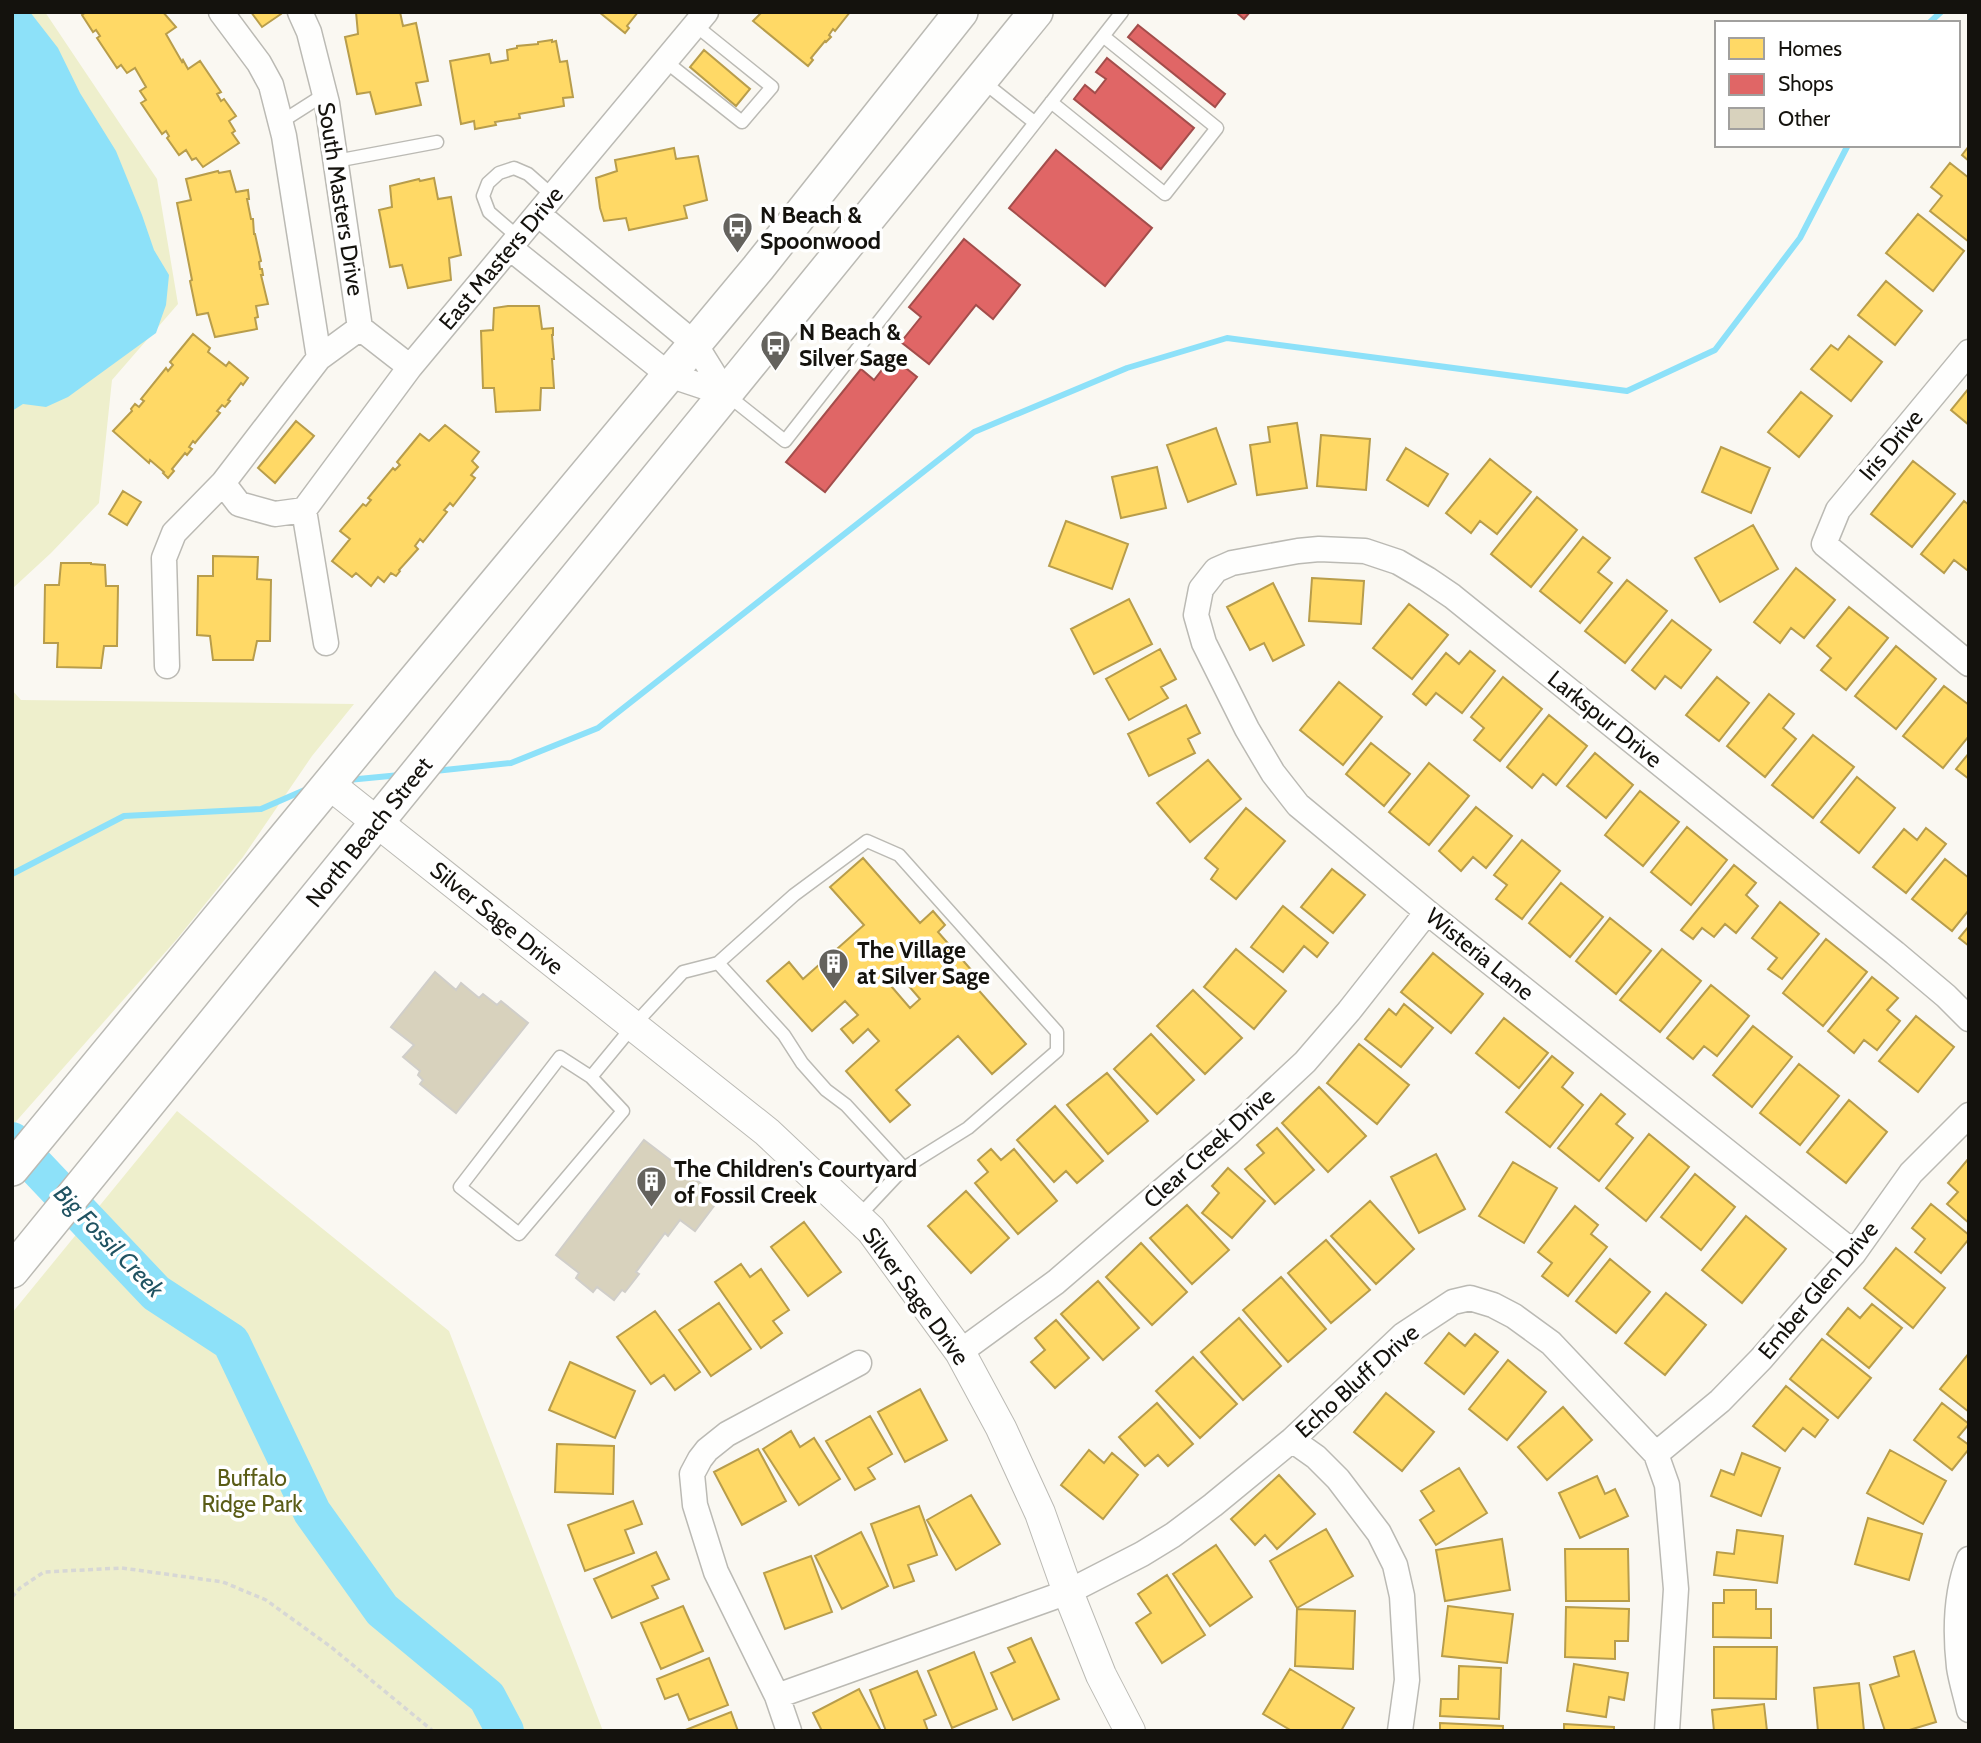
<svg xmlns="http://www.w3.org/2000/svg" width="1981" height="1743" font-family="Cabin,sans-serif">
	<style>
		.green { fill: #eeefcc }
		.water { fill: #8de1f9 }
		.homes { fill: #ffd966; stroke: #b89d4b; stroke-width: 2; fill-rule: evenodd }
		.shops { fill: #e06666; stroke: #a34d4b; stroke-width: 2 }
		.lines { fill: none; stroke-linecap: round; stroke-linejoin: round }
		.stream { stroke: #8de1f9; stroke-width: 6 }
		.river { stroke: #8de1f9; stroke-width: 38 }
		.building { fill: #d8d2bd; stroke: #d0cec9; stroke-width: 2 }
		.service-casing { stroke: #bbbab4; stroke-width: 15 }
		.minor-casing { stroke: #bbbab4; stroke-width: 27 }
		.tertiary-casing { stroke: #bbbab4; stroke-width: 32 }
		.secondary-casing { stroke: #bbbab4; stroke-width: 36 }
		.path { stroke: #d7d7d5; stroke-width: 3.5; stroke-dasharray: 5 3.5; stroke-linecap: butt }
		.service { stroke: #fefefd; stroke-width: 12 }
		.minor { stroke: #fefefd; stroke-width: 24 }
		.tertiary { stroke: #fefefd; stroke-width: 30 }
		.secondary { stroke: #fefefd; stroke-width: 33 }
		.labels { text-anchor: middle; dominant-baseline: central; stroke-width: 7; stroke-linejoin: round; paint-order: stroke }
		.street-label { font-size: 23px; fill: #14120d; stroke: #fff }
		.poi-label { font-size: 23px; font-weight: bold; fill: #14120d; stroke: #fff; text-anchor: start }
		.park-label { font-size: 23px; fill: #5a5c16; stroke: #fff }
		.water-label { font-size: 24px; font-style: italic; fill: #205362; stroke: #fff }
	</style>
	<rect width="100%" height="100%" fill="#faf8f2"/>
	<path class="green" d="M12,12H45L157,179L178,304L112,380L99,503L51,553L12,589Z
		M12,690L21,700L354,704L312,756L243,857L177,939L12,1126Z
		M177,1111L449,1331L603,1731H12V1313Z"/>
	<path class="water" d="M12,12H30L58,48L80,93L116,151L142,215L154,250L169,275L166,305L156,333L68,397L46,407L23,404L12,411Z"/>
	<path class="homes" d="M86,12H163L176,27L166,34L182,62L183,60L188,69L200,61L221,92L217,94L221,101L224,99L236,116L229,121L235,131L232,133L239,143L203,167L196,158L192,160L186,150L179,155L167,138L169,136L166,131L162,134L141,103L146,100L140,91L146,87L135,68L127,73L121,65L117,68L97,38L100,36L96,30L93,32L82,15Z
		M251,12H280L281,14L262,27Z
		M356,12H400L403,26L416,23L428,81L416,83L421,105L376,114L370,92L357,94L345,37L358,34Z
		M599,12H638L627,26L629,28L625,33Z
		M762,12H850L835,31L833,29L829,35L831,37L826,42L825,41L811,58L813,60L808,66L753,21Z
		M552,40V42L556,41L560,62L567,61L573,97L563,98L564,106L519,114L520,118L495,122L496,125L475,129L474,121L461,124L450,61L489,54L491,63L508,60L507,50L517,48V46L538,44V42Z
		M704,50L750,89L736,106L690,67Z
		M1969,146V161L1962,155Z
		M674,148L676,159L698,156L707,200L684,206L687,218L629,230L626,218L604,221L600,208L596,178L617,171L615,160Z
		M1950,163L1969,178V242L1930,211L1942,196L1931,187Z
		M218,171L219,173L230,171L236,192L248,190L249,199H247L251,219H253L254,234H255L261,261L259,262L260,269H262L263,275H261L268,304L256,306L258,317L255,318L257,329L215,337L208,313L197,315L190,281L192,280L177,203L191,200L186,179Z
		M434,178L438,199L451,197L461,255L449,258L451,280L408,288L402,265L390,267L379,210L392,207L390,186L419,179L420,181Z
		M1918,214L1964,251L1933,291L1886,253Z
		M1886,281L1922,311L1895,345L1858,315Z
		M508,306H539L542,329L553,328V335H552L554,359H552L554,388H541L540,410L496,412L494,388H483L481,331L493,330L494,308Z
		M193,334L210,348L208,352L226,366L229,362L248,378L243,385L241,383L228,400L230,401L225,407L222,405L217,411L220,413L195,443L193,441L189,447L192,449L187,455L185,453L172,469L174,471L168,478L163,473L164,472L150,460L149,463L113,431L132,411L131,409L135,404L139,407L144,401L141,399L166,368L168,371L173,365L170,362Z
		M1849,336L1882,362L1851,401L1811,369L1831,345L1838,350Z
		M1969,388V425L1951,410Z
		M1801,392L1832,416L1799,457L1768,432Z
		M296,421L314,436L275,483L258,468Z
		M1297,423L1307,488L1257,495L1250,445L1270,442L1268,427Z
		M445,425L479,452L472,461L478,467L471,475L475,478L453,506L450,503L444,510L447,512L423,542L420,539L415,546L418,549L399,570L400,571L396,576L391,573L384,582L378,577L371,586L356,573L352,577L332,561L350,539L340,531L363,504L366,506L371,500L368,498L393,468L395,470L400,465L397,462L420,434L429,441Z
		M1216,428L1236,484L1188,502L1167,445Z
		M1321,435L1370,439L1366,490L1317,486Z
		M1721,447L1770,468L1751,513L1702,492Z
		M1406,448L1448,474L1428,506L1387,480Z
		M1490,459L1531,492L1497,534L1480,521L1471,533L1446,513Z
		M1913,461L1955,494L1912,547L1871,514Z
		M1157,467L1166,508L1121,518L1112,477Z
		M123,491L141,502L127,525L109,514Z
		M1537,497L1577,530L1531,587L1491,554Z
		M1964,501L1969,505V568L1967,570L1954,560L1944,573L1921,554Z
		M1066,521L1128,544L1112,589L1049,566Z
		M1753,525L1778,569L1720,602L1695,558Z
		M1583,537L1610,558L1598,572L1612,583L1580,623L1540,591Z
		M213,556L258,557L257,579L271,580L270,641H257L253,660H213L210,636L197,635L198,576H213Z
		M61,563H91V564L105,565L106,586H118L117,646H104L101,668L57,667L58,643H44L45,585H59Z
		M1796,568L1835,600L1804,638L1791,628L1780,643L1754,622Z
		M1312,578L1364,581L1361,624L1309,621Z
		M1627,580L1667,611L1625,663L1585,631Z
		M1273,583L1304,645L1273,661L1264,643L1250,650L1227,607Z
		M1129,599L1152,644L1094,674L1071,629Z
		M1409,604L1448,635L1412,679L1373,648Z
		M1849,607L1888,638L1846,690L1821,670L1831,658L1817,646Z
		M1672,620L1711,650L1681,688L1665,676L1655,689L1632,670Z
		M1896,646L1936,679L1896,729L1855,696Z
		M1160,649L1176,679L1161,687L1168,698L1129,720L1106,679Z
		M1470,651L1495,671L1462,713L1436,693L1426,705L1413,694L1446,653L1459,664Z
		M1503,677L1542,709L1500,761L1474,740L1484,728L1471,717Z
		M1717,677L1749,703L1719,741L1686,715Z
		M1339,682L1382,717L1343,765L1300,730Z
		M1944,686L1969,705V736L1943,768L1903,736Z
		M1769,694L1794,714L1783,728L1796,739L1765,777L1727,746Z
		M1186,705L1200,733L1188,739L1195,753L1149,776L1128,734Z
		M1549,715L1587,746L1556,785L1543,774L1532,788L1507,767Z
		M1813,735L1854,767L1813,818L1772,785Z
		M1371,743L1410,774L1384,806L1346,774Z
		M1595,753L1633,785L1606,818L1567,786Z
		M1969,753V779L1956,769Z
		M1208,760L1241,799L1190,842L1157,803Z
		M1429,763L1469,796L1429,845L1389,812Z
		M1857,777L1895,808L1859,853L1821,822Z
		M1640,791L1679,822L1643,866L1605,835Z
		M1476,807L1512,836L1486,868L1473,857L1461,871L1439,851Z
		M1246,808L1285,841L1236,899L1211,879L1218,869L1205,858Z
		M1687,827L1727,860L1691,905L1651,872Z
		M1926,828L1946,844L1906,893L1873,867L1904,829L1917,840Z
		M1522,840L1560,871L1522,919L1496,899L1507,885L1494,875Z
		M863,858L920,923L933,911L945,925L938,932L973,972L967,977L1026,1044L992,1074L958,1036L896,1090L910,1105L890,1122L846,1071L879,1041L868,1029L853,1043L841,1029L858,1015L845,1001L812,1031L767,981L789,962L803,979L864,925L830,887ZM895,970L920,999L910,1008L885,979Z
		M1945,859L1969,878V910L1952,931L1912,899Z
		M1734,865L1756,883L1746,895L1758,906L1736,933L1725,924L1714,937L1702,928L1693,939L1681,930Z
		M1332,869L1365,895L1333,933L1301,907Z
		M1561,883L1603,917L1570,957L1529,923Z
		M1780,902L1819,934L1782,979L1768,969L1777,958L1752,938Z
		M1283,906L1328,943L1317,957L1304,946L1283,972L1251,947Z
		M1610,918L1651,951L1616,994L1576,961Z
		M1969,926V946L1959,938Z
		M1826,939L1867,972L1823,1026L1783,993Z
		M1236,949L1286,991L1254,1029L1204,987Z
		M1662,949L1701,981L1660,1032L1620,1000Z
		M1433,953L1483,994L1451,1033L1401,992Z
		M1872,977L1898,998L1887,1010L1900,1021L1877,1050L1864,1040L1854,1053L1828,1031Z
		M1711,985L1749,1016L1717,1056L1704,1046L1693,1059L1667,1038Z
		M1193,990L1242,1038L1205,1074L1157,1026Z
		M1404,1004L1433,1028L1401,1067L1365,1039L1389,1009L1396,1015Z
		M1916,1016L1954,1047L1918,1092L1879,1061Z
		M1504,1018L1548,1053L1519,1088L1476,1053Z
		M1753,1026L1792,1057L1752,1107L1713,1075Z
		M1151,1034L1194,1080L1157,1114L1114,1069Z
		M1359,1044L1409,1085L1377,1124L1327,1083Z
		M1552,1056L1573,1073L1562,1087L1583,1105L1550,1147L1506,1112Z
		M1799,1064L1839,1096L1800,1145L1760,1113Z
		M1107,1073L1148,1121L1108,1154L1067,1105Z
		M1319,1087L1366,1136L1328,1172L1282,1123Z
		M1601,1094L1625,1114L1616,1124L1633,1138L1599,1181L1558,1148Z
		M1849,1100L1887,1132L1846,1183L1807,1152Z
		M1055,1106L1103,1161L1077,1183L1066,1171L1054,1182L1017,1140Z
		M1277,1128L1314,1170L1275,1204L1245,1169L1264,1153L1257,1145Z
		M1649,1134L1689,1167L1646,1221L1606,1188Z
		M991,1149L1001,1160L1014,1149L1057,1201L1018,1234L975,1183L988,1172L978,1160Z
		M1436,1154L1465,1209L1419,1233L1391,1177Z
		M1969,1158V1223L1947,1204L1958,1192L1948,1183Z
		M1513,1162L1557,1188L1524,1243L1479,1216Z
		M1228,1168L1265,1201L1232,1238L1202,1213L1219,1193L1212,1186Z
		M1695,1174L1735,1207L1701,1250L1661,1217Z
		M966,1191L1009,1238L971,1273L928,1226Z
		M1370,1201L1414,1249L1376,1284L1331,1236Z
		M1931,1204L1969,1235V1239L1941,1273L1915,1252L1925,1239L1912,1228Z
		M1187,1205L1229,1250L1192,1284L1150,1238Z
		M1575,1206L1598,1225L1591,1234L1607,1247L1568,1296L1542,1276L1552,1263L1538,1252Z
		M1746,1216L1786,1249L1742,1303L1702,1270Z
		M804,1222L841,1272L808,1296L771,1247Z
		M1326,1240L1370,1290L1331,1323L1288,1273Z
		M1141,1243L1187,1292L1152,1325L1106,1277Z
		M1896,1248L1945,1288L1913,1328L1864,1288Z
		M1610,1259L1650,1292L1616,1333L1576,1301Z
		M741,1264L750,1277L761,1269L789,1310L773,1321L782,1333L761,1348L715,1282Z
		M1281,1277L1326,1329L1288,1362L1243,1310Z
		M1098,1281L1139,1328L1103,1360L1061,1314Z
		M1666,1293L1706,1325L1665,1375L1625,1343Z
		M719,1303L751,1349L711,1376L679,1330Z
		M1872,1304L1902,1328L1869,1368L1827,1334L1848,1308L1860,1318Z
		M655,1311L700,1372L675,1390L664,1375L651,1384L617,1337Z
		M1239,1318L1281,1366L1243,1400L1201,1352Z
		M1056,1320L1089,1358L1055,1388L1031,1362L1045,1350L1035,1338Z
		M1449,1333L1465,1346L1475,1334L1498,1352L1464,1394L1425,1363Z
		M1822,1339L1871,1378L1838,1418L1790,1379Z
		M1969,1353V1412L1940,1389Z
		M1193,1357L1237,1404L1200,1438L1156,1391Z
		M1508,1360L1546,1392L1507,1440L1469,1409Z
		M570,1362L635,1391L615,1438L549,1410Z
		M1786,1386L1828,1420L1815,1437L1803,1428L1785,1451L1753,1426Z
		M920,1389L947,1440L905,1462L878,1412Z
		M1386,1393L1434,1432L1402,1471L1354,1432Z
		M1157,1403L1193,1444L1168,1466L1158,1455L1145,1466L1119,1437Z
		M1942,1403L1969,1424L1958,1437L1969,1445V1449L1952,1470L1914,1440Z
		M1563,1407L1592,1440L1547,1480L1518,1447Z
		M870,1416L892,1454L868,1468L875,1479L855,1490L826,1441Z
		M791,1431L800,1447L814,1438L840,1479L799,1505L763,1449Z
		M557,1444L614,1446L613,1494L555,1492Z
		M758,1449L786,1501L742,1525L714,1472Z
		M1089,1450L1104,1463L1112,1453L1138,1475L1103,1519L1061,1485Z
		M1890,1450L1946,1481L1923,1524L1867,1493Z
		M1742,1453L1780,1468L1761,1516L1711,1496L1721,1470L1734,1475Z
		M1459,1468L1487,1513L1436,1545L1420,1520L1434,1511L1421,1491Z
		M1279,1475L1315,1514L1277,1549L1265,1535L1255,1545L1231,1519Z
		M1597,1476L1605,1494L1615,1489L1628,1516L1580,1538L1559,1493Z
		M971,1495L1000,1544L956,1570L927,1520Z
		M633,1501L642,1524L625,1530L634,1553L585,1571L568,1525Z
		M919,1506L937,1555L908,1565L914,1581L894,1588L871,1524Z
		M1868,1518L1922,1534L1909,1580L1855,1564Z
		M1326,1529L1353,1576L1297,1608L1270,1561Z
		M1737,1530L1783,1536L1777,1583L1714,1575L1717,1552L1734,1554Z
		M861,1532L888,1586L842,1609L815,1556Z
		M1502,1539L1510,1590L1445,1601L1436,1550Z
		M1216,1545L1252,1597L1210,1626L1173,1574Z
		M1565,1549H1628L1629,1601H1566Z
		M656,1552L669,1579L652,1586L658,1598L612,1618L594,1579Z
		M811,1556L832,1612L785,1629L764,1573Z
		M1167,1575L1205,1635L1162,1663L1136,1623L1151,1613L1138,1594Z
		M1724,1590H1756V1609H1771V1638L1713,1637V1603H1724Z
		M683,1606L703,1651L661,1669L641,1623Z
		M1448,1606L1513,1614L1507,1663L1442,1656Z
		M1566,1607L1629,1609L1628,1641H1615V1659L1565,1657Z
		M1297,1609L1355,1611L1353,1669L1295,1666Z
		M1031,1638L1059,1699L1013,1720L991,1673L1015,1662L1008,1648Z
		M1714,1647H1777L1776,1699L1714,1698Z
		M1914,1651L1936,1722L1906,1731H1885L1870,1685L1899,1676L1894,1657Z
		M974,1652L997,1709L952,1728L928,1671Z
		M709,1658L728,1705L689,1720L678,1694L665,1699L657,1679Z
		M1574,1664L1628,1673L1624,1700L1609,1697L1606,1717L1567,1711Z
		M1459,1666L1501,1668L1499,1719L1440,1716L1441,1699H1458Z
		M1290,1669L1354,1708L1341,1731H1292L1263,1714Z
		M917,1671L936,1715L924,1720L928,1731H886L870,1690Z
		M1859,1683L1864,1731H1818L1814,1688Z
		M859,1689L881,1731H822L813,1713Z
		M1764,1704L1767,1731H1714L1712,1710Z
		M731,1712L738,1731H683Z
		M1440,1723L1503,1726V1731H1440Z
		M1564,1724L1614,1727V1731H1564Z"/>
	<path class="shops" d="M1236,12H1250L1244,19Z
		M1138,25L1225,94L1215,107L1128,37Z
		M1107,58L1194,128L1161,169L1074,99L1085,85L1095,93L1106,79L1096,72Z
		M1056,150L1152,228L1105,286L1009,208Z
		M964,239L1020,285L993,319L976,305L929,364L901,342L921,317L909,307Z
		M892,357L917,377L825,492L786,462L861,369L874,380Z"/>
	<g class="lines">
		<path class="stream" d="M1929,23L1941,12
			M435,771L511,763L598,728L974,432L1127,368L1227,338L1627,391L1715,350L1800,238L1848,145
			M348,780L400,775
			M12,874L124,816L261,809L307,789"/>
		<path class="river" d="M12,1141L156,1293L231,1342L312,1512L382,1610L487,1697L505,1731"/>
	</g>
	<path class="building" d="M435,972L456,990L461,983L479,998L483,994L497,1005L501,1001L528,1023L456,1113L420,1084L423,1080L418,1075L420,1071L403,1057L414,1045L391,1027Z
		M644,1140L720,1198L695,1231L680,1220L668,1236L665,1233L636,1272L639,1274L625,1292L622,1290L614,1300L597,1287L593,1292L576,1278L579,1273L556,1255Z"/>
	<g class="lines">
		<defs>
			<path id="service" d="M665,61L742,122L772,87L695,25
				M981,80L1034,122
				M1051,102L1165,194L1217,128L1103,36
				M281,122L325,94
				M336,161L437,142
				M518,237L489,212L483,196L488,183L499,173L514,168L528,174L553,196
				M726,394L785,441L1122,12
				M718,963L794,895L867,841L899,855L1057,1032V1051L968,1128L904,1168
				M591,1077L623,1111L519,1234L460,1187L560,1057L591,1077L633,1026L683,972L718,963L784,1035L802,1063L826,1090L846,1105L904,1168L857,1218"/>
			<path id="minor" d="M221,12L259,63L271,85L284,136L319,358
				M300,12L309,32L327,103L360,328L410,367
				M538,214L695,344L726,394
				M510,248L669,375L726,394
				M1969,352L1838,510L1824,544L1969,664
				M223,483L239,504L275,514L304,510L410,367L706,12
				M304,510L326,643
				M167,666L164,558L174,533L223,483L319,358L360,328
				M1854,1253L1427,912L1298,805L1273,773L1247,729L1204,643L1196,615L1201,589L1216,570L1232,563L1298,551L1319,549L1365,551L1398,562L1427,579L1452,596L1895,953L1946,996L1969,1019
				M960,1352L1056,1282L1229,1133L1305,1062L1349,1011L1427,912
				M1292,1440L1316,1457L1338,1479L1379,1533L1395,1565L1402,1596L1407,1680L1400,1731
				M1656,1454L1720,1401L1761,1359L1854,1253L1911,1173L1969,1115
				M1969,1559C1956,1592 1955,1632 1959,1667C1961,1681 1966,1696 1969,1710
				M777,1696L1068,1592L1142,1554L1173,1535L1213,1505L1292,1440L1403,1335L1453,1302L1470,1298L1493,1305L1514,1316L1551,1343L1656,1454L1667,1485L1676,1589L1667,1731
				M789,1731L777,1696L716,1572L695,1505L692,1474L700,1459L707,1450L727,1434L859,1363"/>
			<path id="tertiary" d="M329,784L767,1132L871,1230L960,1352L1001,1428L1040,1513L1068,1592L1101,1675L1130,1731"/>
			<path id="secondary" d="M12,1169L404,693L758,268L961,12
				M12,1271L1036,12"/>
		</defs>
		<use href="#service" class="service-casing"/>
		<use href="#minor" class="minor-casing"/>
		<use href="#tertiary" class="tertiary-casing"/>
		<use href="#secondary" class="secondary-casing"/>
		<path class="path" d="M12,1597L20,1588L44,1572L122,1568L223,1582L266,1600L331,1647L433,1731"/>
		<use href="#service" class="service"/>
		<use href="#minor" class="minor"/>
		<use href="#tertiary" class="tertiary"/>
		<use href="#secondary" class="secondary"/>
	</g>
	<defs>
		<symbol id="bus-pin" viewBox="-11 -11 22 30"><path d="M0 17L-7.5 6A9.5 9.5 0 1 1 7.5 6Z" fill="#64625d" stroke="#fff"/><path d="M-5-6H5V4H4V6H2V4H-2V6H-4V4H-5ZM-3.5-4V0h7V-4ZM-3.5 1.2v1.5H-2V1.2ZM2 1.2v1.5H3.5V1.2Z" fill="#fff"/></symbol>
		<symbol id="building-pin" viewBox="-11 -11 22 30"><path d="M0 17L-7.5 6A9.5 9.5 0 1 1 7.5 6Z" fill="#64625d" stroke="#fff"/><path d="M-4-6H4V6H1V3H-1V6H-4ZM-2.5-4.3h1.7v1.8h-1.7ZM.8-4.3h1.7v1.8H.8ZM-2.5-1h1.7V.8h-1.7ZM.8-1h1.7V.8H.8Z" fill="#fff"/></symbol>
	</defs>
	<g fill-rule="evenodd">
		<use href="#bus-pin" x="720" y="210" width="35" height="47"/>
		<use href="#bus-pin" x="758" y="328" width="35" height="47"/>
		<use href="#building-pin" x="816" y="946" width="35" height="47"/>
		<use href="#building-pin" x="634" y="1164" width="35" height="47"/>
	</g>
	<g class="labels">
		<g class="street-label">
			<text transform="translate(341 199) rotate(81)">South Masters Drive</text>
			<text transform="translate(501 258) rotate(-50)">East Masters Drive</text>
			<text transform="translate(1891 445) rotate(-50)">Iris Drive</text>
			<text transform="translate(1605 719) rotate(39)">Larkspur Drive</text>
			<text transform="translate(369 832) rotate(-51)">North Beach Street</text>
			<text transform="translate(497 918) rotate(39)">Silver Sage Drive</text>
			<text transform="translate(1480 954) rotate(39)">Wisteria Lane</text>
			<text transform="translate(1209 1148) rotate(-42)">Clear Creek Drive</text>
			<text transform="translate(1818 1290) rotate(-50)">Ember Glen Drive</text>
			<text transform="translate(916 1296) rotate(54)">Silver Sage Drive</text>
			<text transform="translate(1357 1381) rotate(-42)">Echo Bluff Drive</text>
		</g>
		<g class="poi-label">
			<text x="760" y="215">N Beach &amp;<tspan x="760" dy="26">Spoonwood</tspan></text>
			<text x="799" y="332">N Beach &amp;<tspan x="799" dy="26">Silver Sage</tspan></text>
			<text x="857" y="950">The Village<tspan x="857" dy="26">at Silver Sage</tspan></text>
			<text x="674" y="1169">The Children's Courtyard<tspan x="674" dy="26">of Fossil Creek</tspan></text>
		</g>
		<g class="park-label">
			<text x="252" y="1478">Buffalo<tspan x="252" dy="26">Ridge Park</tspan></text>
		</g>
		<g class="water-label">
			<text transform="translate(109 1241) rotate(46)">Big Fossil Creek</text>
		</g>
	</g>
	<rect width="1981" height="1743" fill="none" stroke="#14120d" stroke-width="28"/>
	<rect x="1715" y="21" width="245" height="126" fill="#ffffff" stroke="#a1a09e" stroke-width="2"/>
	<rect x="1729" y="38" width="35" height="21" fill="#ffd966" stroke="#a1a09e" stroke-width="2"/>
	<text x="1778" y="56" font-size="21" fill="#14120d">Homes</text>
	<rect x="1729" y="74" width="35" height="21" fill="#e06666" stroke="#a1a09e" stroke-width="2"/>
	<text x="1778" y="91" font-size="21" fill="#14120d">Shops</text>
	<rect x="1729" y="108" width="35" height="21" fill="#d8d2bd" stroke="#a1a09e" stroke-width="2"/>
	<text x="1778" y="126" font-size="21" fill="#14120d">Other</text>
</svg>
